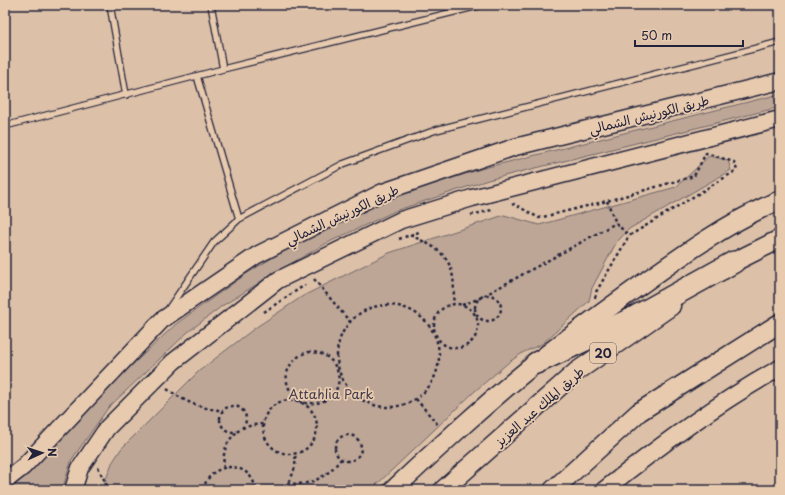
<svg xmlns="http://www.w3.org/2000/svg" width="785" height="495" font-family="'Playpen Sans','Playpen Sans Arabic',sans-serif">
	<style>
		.green { fill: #bda696; stroke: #706468 }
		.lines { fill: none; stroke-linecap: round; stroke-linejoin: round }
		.lane-casing { stroke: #22223b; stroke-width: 8 }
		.secondary-casing { stroke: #22223b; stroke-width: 19 }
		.primary-casing { stroke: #22223b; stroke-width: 21 }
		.highway-casing { stroke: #22223b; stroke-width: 24 }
		.path { stroke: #22223b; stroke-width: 2.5; stroke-dasharray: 3 3; stroke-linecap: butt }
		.lane { stroke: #e8cbaf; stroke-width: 5.5 }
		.secondary { stroke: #e8cbaf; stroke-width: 16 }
		.primary { stroke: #e8cbaf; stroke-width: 18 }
		.highway { stroke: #e8cbaf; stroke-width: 21 }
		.labels { text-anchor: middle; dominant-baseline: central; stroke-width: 3.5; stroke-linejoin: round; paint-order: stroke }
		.shield { fill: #e8cbaf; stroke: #5d555e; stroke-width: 1 }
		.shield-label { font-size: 12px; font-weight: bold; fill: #22223b }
		.street-label { font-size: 13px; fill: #22223b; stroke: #e8cbaf }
		.park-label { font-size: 13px; fill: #413c4d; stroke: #e8cbaf }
	</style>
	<rect width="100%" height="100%" fill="#dcc1a8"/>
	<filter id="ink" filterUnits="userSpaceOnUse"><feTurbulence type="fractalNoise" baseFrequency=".025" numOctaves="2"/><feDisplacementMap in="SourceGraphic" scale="8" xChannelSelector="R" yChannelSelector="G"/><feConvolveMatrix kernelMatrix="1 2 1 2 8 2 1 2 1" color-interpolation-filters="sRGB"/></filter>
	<g filter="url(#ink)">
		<path class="green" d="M780,94V107L488,180L395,211L327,243L278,271L222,306L188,332L108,408L72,459L62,490H15L12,488L38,463L97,398L176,324L246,274L290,247L352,214L391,198L484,168Z
			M709,156L728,160L731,170L629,229L616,243L592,288L589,301L542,344L524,352L509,362L475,391L371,490H102L112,463L121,449L199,371L255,328L303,296L389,253L504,215L539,225L676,187Z"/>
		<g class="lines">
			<defs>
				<path id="lane" d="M110,5L126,95
					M211,5L223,69
					M197,76L239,219
					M5,126L223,69L482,5
					M169,308L214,242L239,219L343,164L436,130L780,42"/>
				<path id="secondary" d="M5,481L23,467L162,320L257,255L383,192L515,147L780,81
					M73,490L80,468L107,428L173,362L278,280L401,220L472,198L780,119
					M604,490C659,446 718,402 780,368"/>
				<path id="primary" d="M723,270L734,262L780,239
					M393,490C439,447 486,403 536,363C568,337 602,313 635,289C681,256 728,222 780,200
					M443,490L576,372L671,306
					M553,490L639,412L780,323"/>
				<path id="highway" d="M536,363L633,318L734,262"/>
			</defs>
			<use href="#lane" class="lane-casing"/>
			<use href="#secondary" class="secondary-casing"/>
			<use href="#primary" class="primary-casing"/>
			<use href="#highway" class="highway-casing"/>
			<path class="path" d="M607,201L616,223L629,236
				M512,205L514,204L539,218L607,201L694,176L706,153L734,162L737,170L629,236L596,292L595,299
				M471,215L492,210
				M410,235C447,251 457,263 453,305
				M399,239L419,232
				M314,279L350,322
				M475 308a13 13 0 1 1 26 0a13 13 0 1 1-26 0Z
				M434 326a22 22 0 1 1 44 0a22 22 0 1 1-44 0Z
				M337 356a51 51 0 1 1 102 0a51 51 0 1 1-102 0Z
				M462,305L478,299L616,223
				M264,312L305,285
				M308,352C340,350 351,392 321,402C315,404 308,403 302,403C298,399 293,396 291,392C280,375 291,357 308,352Z
				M167,389C184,401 202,410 223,410
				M416,399L439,426
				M263 427a27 27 0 1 1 54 0a27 27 0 1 1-54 0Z
				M220 419a13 13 0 1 1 26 0a13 13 0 1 1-26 0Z
				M242,428L253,425L263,424
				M335 448a13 13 0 1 1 26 0a13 13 0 1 1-26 0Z
				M98,467L109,490
				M224,468C222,454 226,441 237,432
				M287,483C310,487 327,477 341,459
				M203,490C210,460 251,459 256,490
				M280,490C292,481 297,468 295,453"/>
			<use href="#lane" class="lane"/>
			<use href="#secondary" class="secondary"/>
			<use href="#primary" class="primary"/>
			<use href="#highway" class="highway"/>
		</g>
	</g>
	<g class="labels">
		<rect class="shield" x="590" y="343" width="26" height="20" rx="3"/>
		<g class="shield-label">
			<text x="603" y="353">20</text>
		</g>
		<g class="street-label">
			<text transform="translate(649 114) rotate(-14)">طريق الكورنيش الشمالي</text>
			<text transform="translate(342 214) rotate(-25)">طريق الكورنيش الشمالي</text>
			<text transform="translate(539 406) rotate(-41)">طريق الملك عبد العزيز</text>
		</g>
		<g class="park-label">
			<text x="331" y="393">Attahlia Park</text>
		</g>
	</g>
	<rect width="785" height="495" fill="none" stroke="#e8cbaf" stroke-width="20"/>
	<rect x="10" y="10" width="765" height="475" fill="none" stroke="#22223b" stroke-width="1.5" filter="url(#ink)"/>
	<g transform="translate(42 453) rotate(87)" stroke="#e8cbaf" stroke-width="3" paint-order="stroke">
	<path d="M0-3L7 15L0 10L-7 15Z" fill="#22223b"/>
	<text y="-6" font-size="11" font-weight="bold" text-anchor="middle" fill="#22223b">N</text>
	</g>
	<path d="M635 40v6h108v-6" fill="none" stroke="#22223b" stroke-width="2"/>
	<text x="641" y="40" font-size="12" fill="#22223b" stroke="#e8cbaf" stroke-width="3" paint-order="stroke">50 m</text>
</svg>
